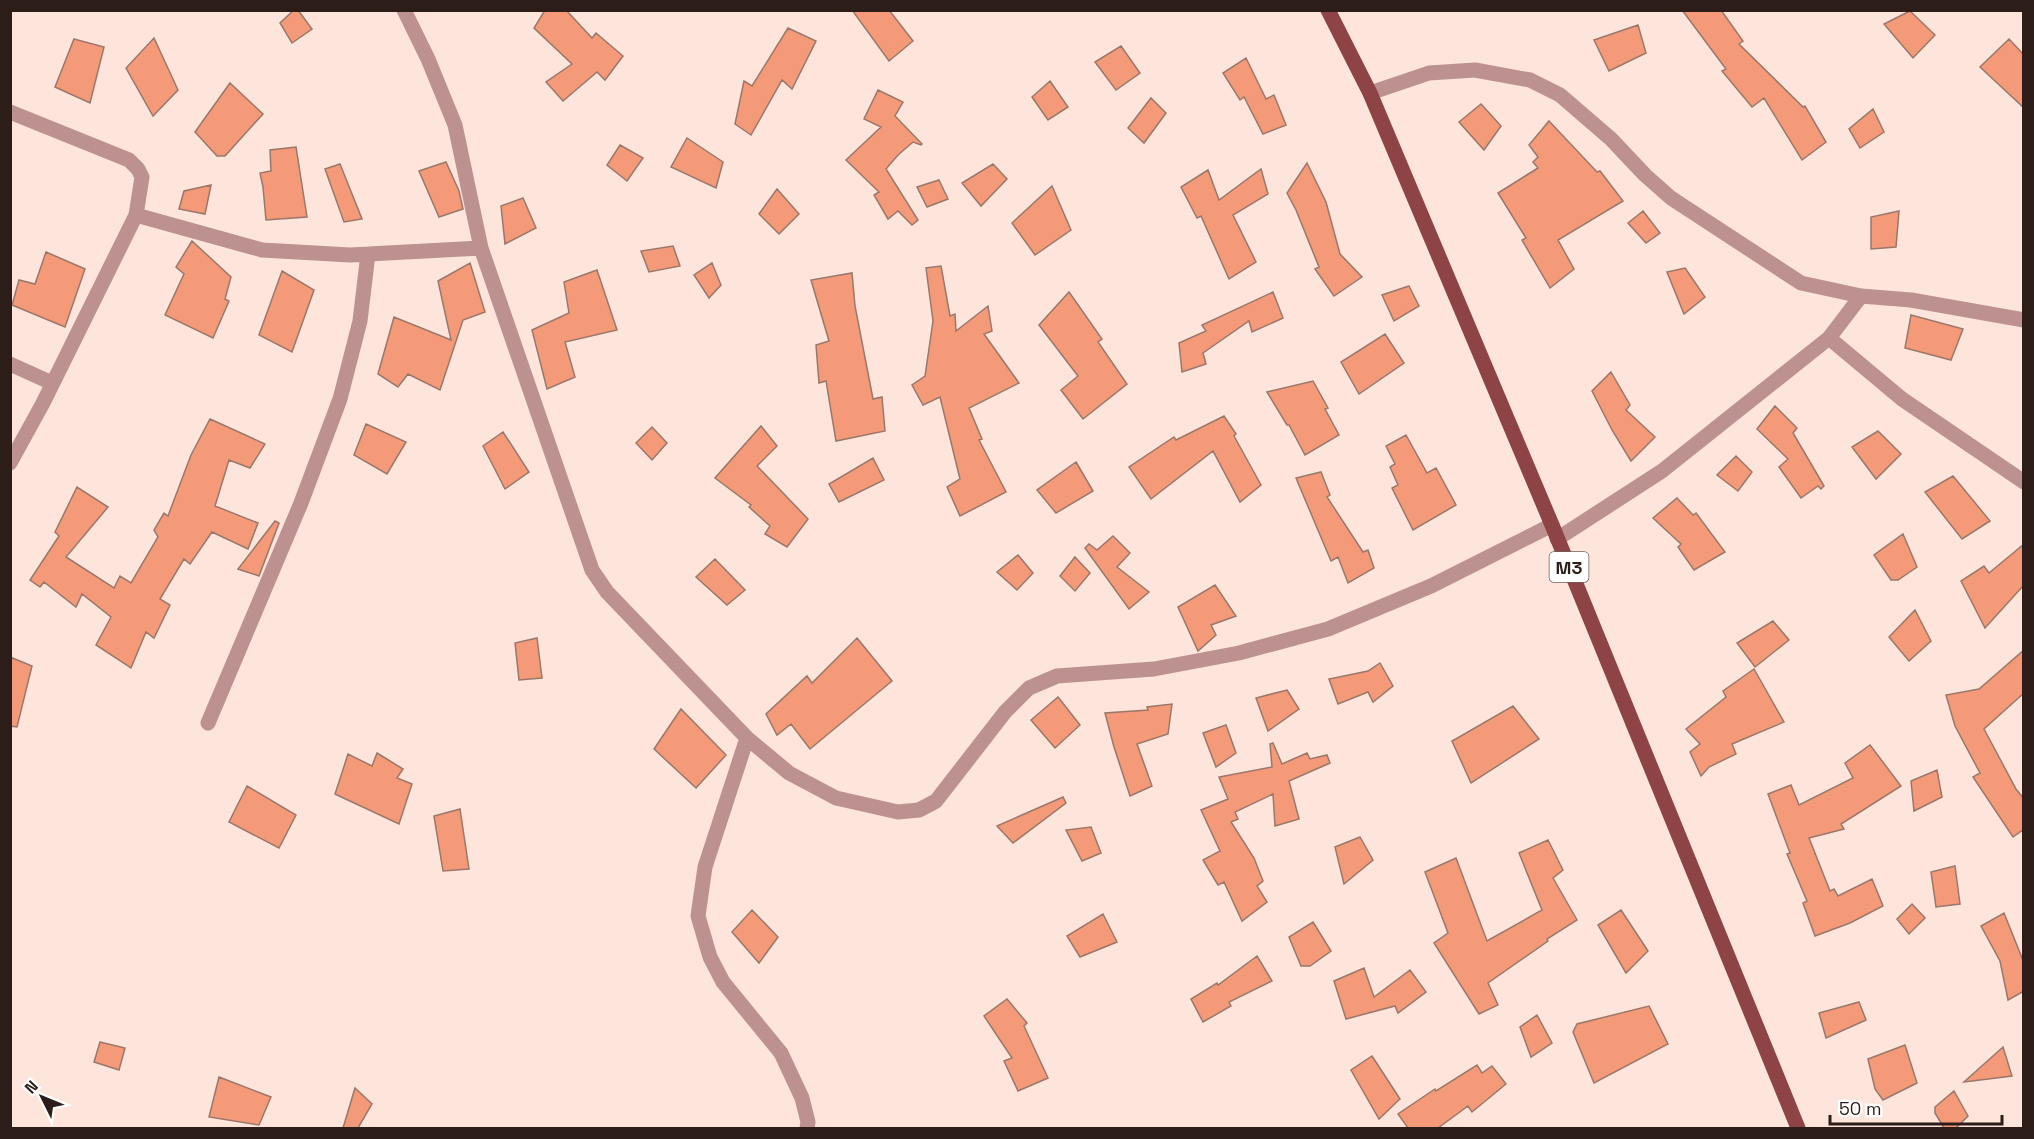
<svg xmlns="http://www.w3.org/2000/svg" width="2034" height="1139" font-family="'Space Grotesk',sans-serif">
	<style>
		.building { fill: #f49a79; stroke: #9b776a; stroke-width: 1.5 }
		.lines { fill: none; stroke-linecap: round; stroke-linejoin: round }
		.minor { stroke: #bd9190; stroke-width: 15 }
		.primary { stroke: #8e4446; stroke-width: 15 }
		.labels { text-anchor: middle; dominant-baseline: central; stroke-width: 5; stroke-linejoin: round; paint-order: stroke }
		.shield { fill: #fff; stroke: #6b615d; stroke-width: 1.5 }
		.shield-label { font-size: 18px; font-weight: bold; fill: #2c1d18 }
	</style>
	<rect width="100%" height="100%" fill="#fee5dc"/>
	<path class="building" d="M294,10H298L312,29L292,43L280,23Z
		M545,10H566L592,38L596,33L623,56L605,80L597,72L563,101L546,82L572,64L534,28Z
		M852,10H889L913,41L889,61Z
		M1682,10H1721L1743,41L1739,44L1803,107L1805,106L1826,142L1802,160L1764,98L1752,107L1722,71L1726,69Z
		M1910,11L1935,35L1913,58L1884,24Z
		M1638,25L1646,53L1609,71L1594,40Z
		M788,28L816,41L792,89L782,80L751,135L735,124L744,81L752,86Z
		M154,38L178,90L153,116L126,68Z
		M74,39L104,47L90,103L55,87Z
		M2009,39L2024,55V108L1980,67Z
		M1121,46L1140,73L1116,90L1095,62Z
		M1246,58L1266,99L1274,95L1286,125L1263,134L1244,97L1240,100L1223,73Z
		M1050,81L1068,107L1048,120L1032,97Z
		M230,83L263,114L225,156H217L195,132Z
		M878,90L903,102L895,116L922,144L921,145L913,142L898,155L886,169L918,220L912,225L898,211L888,219L874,195L879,192L846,160L881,127L864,119Z
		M1151,98L1166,113L1144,143L1128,128Z
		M1481,104L1501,126L1484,150L1459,122Z
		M1873,109L1884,132L1860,148L1849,129Z
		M1549,121L1597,172L1600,171L1623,201L1558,240L1574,269L1550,288L1522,240L1526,238L1498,193L1538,168L1533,162L1538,157L1529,145Z
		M687,138L723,162L716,188L671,167Z
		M620,145L643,158L627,181L607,165Z
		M296,147L307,217L266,220L263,187L260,173L271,171L270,150Z
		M446,162L459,191L463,209L439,217L419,171Z
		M1307,163L1326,202L1340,254L1362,277L1334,296L1315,269L1319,267L1296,210L1287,193Z
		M340,164L362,219L344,222L325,169Z
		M993,164L1007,179L981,206L962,183Z
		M1261,169L1268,194L1233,215L1256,262L1229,279L1201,216L1197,218L1181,187L1208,170L1219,200Z
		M939,180L948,199L927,207L917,187Z
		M211,185L205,214L179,209L184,191Z
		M1052,186L1071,230L1035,255L1012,223Z
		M777,189L799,214L779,234L759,214Z
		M523,198L536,228L505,244L501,206Z
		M1643,211L1660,233L1646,243L1628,223Z
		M1899,211L1896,247L1871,249V217Z
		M192,241L231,277L225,299L229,301L213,338L165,315L184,274L176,267Z
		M673,246L680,266L649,272L641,251Z
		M46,252L85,269L65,327L12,305L19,280L35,284Z
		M470,263L485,312L463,320L440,390L408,374L398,387L378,374L394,317L451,340L438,281Z
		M712,263L721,285L709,298L694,275Z
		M941,266L950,316L955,314L956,331L988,306L992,331L984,334L1019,383L969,408L982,439L979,440L1006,492L960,516L947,487L960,479L940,397L923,405L912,385L925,376L933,321L926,268Z
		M1685,268L1705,297L1684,314L1667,272Z
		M597,270L617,330L565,342L575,377L547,389L532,330L569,313L564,282Z
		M282,271L314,290L292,352L259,335Z
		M852,273L855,306L873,399L882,397L885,431L836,441L826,381L819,383L816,345L829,341L811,280Z
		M1409,286L1419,306L1394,321L1382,295Z
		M1069,292L1102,339L1098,342L1127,384L1083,419L1061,390L1078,376L1039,325Z
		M1273,292L1283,318L1252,332L1249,321L1203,353L1206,364L1182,372L1179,343L1206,331L1202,325Z
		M1911,315L1963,329L1951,360L1905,348Z
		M1385,334L1404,363L1359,394L1341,362Z
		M1611,372L1630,405L1626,410L1655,437L1631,461L1612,430L1592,391Z
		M1313,381L1328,408L1325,409L1339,435L1305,455L1289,425H1287L1267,392Z
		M1775,406L1797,428L1793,433L1824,486L1821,489L1818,486L1801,498L1779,467L1788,459L1757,429Z
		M1224,416L1236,434L1234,436L1261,485L1240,502L1213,451L1151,499L1129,467L1174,437L1176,440Z
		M210,419L265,444L250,468L229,460L215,506L258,523L248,549L212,532L190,564L184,559L160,599L170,605L154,638L146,632L131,668L96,645L111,617L82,594L76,607L44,582L40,587L30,580L59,536L55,532L77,487L108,507L66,557L114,588L120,576L131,583L158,537L154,530L164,513L168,516L191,455Z
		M366,424L406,442L387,474L354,455Z
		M761,426L777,446L757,466L808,519L787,547L765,534L770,526L749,507L751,505L715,478Z
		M652,427L667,443L652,460L636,443Z
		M1878,431L1901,454L1876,479L1852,447Z
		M503,432L529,472L505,489L483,446Z
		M1406,435L1427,473L1436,468L1456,505L1413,530L1392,488L1398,485L1390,467L1395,464L1386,446Z
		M1736,456L1752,472L1738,491L1717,475Z
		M873,458L884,480L839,502L829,484Z
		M1076,462L1093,491L1056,513L1037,490Z
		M1321,472L1330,495L1327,497L1363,552L1368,550L1374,568L1348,583L1338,557L1331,561L1296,478Z
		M1953,476L1990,521L1962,539L1925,492Z
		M1677,498L1693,515L1696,513L1725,552L1694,570L1678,547L1681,544L1653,518Z
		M275,521L279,523L259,576L238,569Z
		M1903,534L1917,567L1898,580H1891L1874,555Z
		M1113,536L1130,553L1117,567L1149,592L1129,609L1085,548L1089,544L1097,550Z
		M2024,544V585L1985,628L1961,581L1984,566L1989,573Z
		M1018,555L1033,573L1017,590L997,572Z
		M1075,557L1090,573L1075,591L1060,576Z
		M715,559L745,590L727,605L696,577Z
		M1215,585L1236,616L1211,625L1216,635L1198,651L1178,607Z
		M1915,610L1931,641L1909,661L1889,637Z
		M1773,621L1789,640L1755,667L1737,643Z
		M537,638L542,678L519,680L515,643Z
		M857,638L892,681L810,749L791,724L777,735L766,714L807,676L812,683Z
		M2024,650V693L1984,729L2016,789L2024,799V829L2013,837L1973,777L1980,773L1955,726L1946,695L1979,689Z
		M10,657L32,666L17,727L10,726Z
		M1380,663L1393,686L1373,702L1368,692L1338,704L1329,679L1368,671Z
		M1754,669L1784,722L1732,744L1736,754L1709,767L1701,776L1690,752L1700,744L1686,729L1726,697L1723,691Z
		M1287,690L1299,709L1268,731L1256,698Z
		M1058,697L1080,725L1055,748L1031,720Z
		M1172,704L1168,734L1137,744L1152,786L1130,796L1114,747L1105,713L1148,710L1147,707Z
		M1513,706L1539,739L1471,783L1452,741Z
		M681,709L726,755L696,788L654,749Z
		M1226,725L1236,753L1216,767L1203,733Z
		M1273,743L1282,764L1307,753L1310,759L1327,755L1330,763L1289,781L1299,819L1275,826L1273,794L1235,812L1238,819L1231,822L1254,858L1263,881L1257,886L1267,902L1242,921L1224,882L1218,885L1203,860L1220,851L1201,810L1228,799L1219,777L1272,767L1270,744Z
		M1870,745L1901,786L1841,824L1844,829L1809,838L1830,891L1834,889L1838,896L1872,879L1883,906L1850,923L1815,936L1803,903L1807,901L1787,854L1790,853L1768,794L1791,785L1799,805L1853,778L1845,763Z
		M377,753L403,769L397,778L412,784L399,824L335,794L348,754L372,766Z
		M1937,770L1942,797L1914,811L1911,781Z
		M247,786L296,815L279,848L229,822Z
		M1063,797L1066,803L1013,843L997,826Z
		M460,809L469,869L443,871L434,816Z
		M1091,827L1101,853L1082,861L1066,830Z
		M1360,837L1373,860L1344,884L1335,847Z
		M1548,840L1563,870L1553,878L1577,920L1547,939L1548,941L1488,983L1498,1005L1479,1014L1434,943L1448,933L1425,872L1456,858L1487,941L1542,910L1519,853Z
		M1955,866L1960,904L1936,907L1931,872Z
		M1912,904L1925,918L1909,934L1897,919Z
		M752,910L778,937L759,963L732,932Z
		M1621,910L1648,951L1626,973L1598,925Z
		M2004,913L2024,963V991L2008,1000L2000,961L1981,926Z
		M1103,914L1117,942L1080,957L1067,936Z
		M1313,922L1331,951L1310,966H1301L1289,937Z
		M1257,956L1272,981L1229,1002L1231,1006L1203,1022L1191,999L1217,983L1218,985Z
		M1364,968L1374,997L1410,970L1426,992L1398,1013L1395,1006L1346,1019L1334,981Z
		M1007,999L1027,1023L1024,1026L1048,1078L1018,1091L1004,1061L1012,1058L984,1016Z
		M1859,1002L1866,1020L1826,1038L1819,1013Z
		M1649,1006L1668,1044L1594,1083L1573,1032L1577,1024Z
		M1537,1015L1552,1043L1531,1057L1520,1027Z
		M100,1042L125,1048L119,1070L94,1062Z
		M1905,1045L1917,1083L1883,1100L1875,1089L1868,1059Z
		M2003,1047L2012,1076L1964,1082Z
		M1372,1056L1400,1099L1379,1119L1351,1070Z
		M1477,1065L1482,1073L1492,1066L1506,1084L1472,1112L1468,1106L1438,1128H1408L1398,1114L1435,1089L1436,1091Z
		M219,1077L271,1097L259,1125L209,1117Z
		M355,1088L372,1104L358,1128H343Z
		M1954,1091L1968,1116L1956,1128H1944L1935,1113V1107Z"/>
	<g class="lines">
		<path class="minor" d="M404,10L428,59L455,125L481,248
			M1370,93L1429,73L1475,70L1530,80L1560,95L1611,139L1645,175L1671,198L1801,283L1861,296L1911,300L2024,320
			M10,112L129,160L138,169L142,177L136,215L43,403L10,463
			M136,215L262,250L350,255L481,248L592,570L607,592L747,738L789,773L836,798L898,812L919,810L936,801L1005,712L1029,688L1057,676L1154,669L1239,653L1328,629L1431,586L1552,525
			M1829,338L1861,296
			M10,364L52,383
			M1557,539L1662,471L1829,338L1902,399L2024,482
			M208,723L301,503L340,399L360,321L368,254
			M747,738L705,867L698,916L710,957L723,982L781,1053L802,1098L808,1122L807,1128"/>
		<path class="primary" d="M1328,10L1370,93L1552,525L1798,1128"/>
	</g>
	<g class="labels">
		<rect class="shield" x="1549.5" y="552" width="39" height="30" rx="4.5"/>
		<g class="shield-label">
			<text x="1569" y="567">M3</text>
		</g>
	</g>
	<rect width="2034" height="1139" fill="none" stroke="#2c1d18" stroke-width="24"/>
	<g transform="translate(42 1097) rotate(313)" stroke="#ffffff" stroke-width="4.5" paint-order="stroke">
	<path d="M0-4.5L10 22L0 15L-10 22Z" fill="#2c1d18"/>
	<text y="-9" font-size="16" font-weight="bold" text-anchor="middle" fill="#2c1d18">N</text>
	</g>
	<path d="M1830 1115v9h172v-9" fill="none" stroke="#2c1d18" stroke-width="3"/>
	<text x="1839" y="1115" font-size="18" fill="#2c1d18" stroke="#ffffff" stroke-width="4.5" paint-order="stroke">50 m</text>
</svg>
